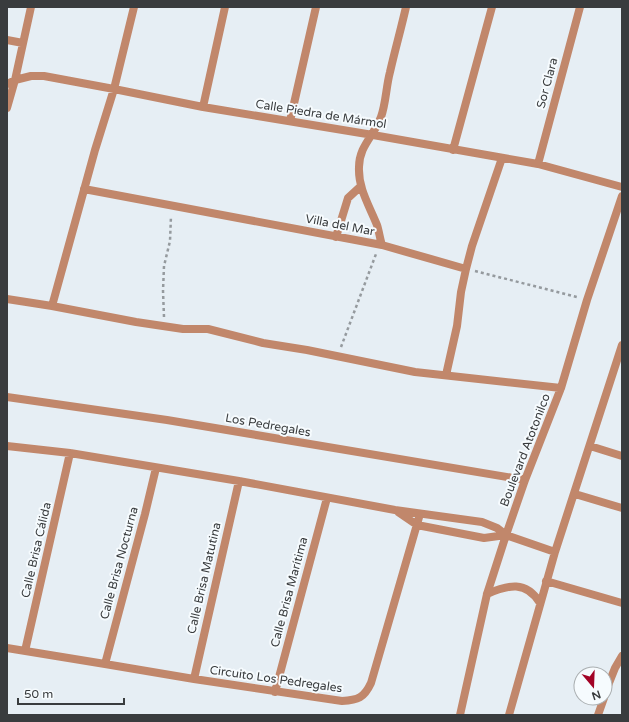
<svg xmlns="http://www.w3.org/2000/svg" width="629" height="722" font-family="'Varela Round',sans-serif">
	<style>
		.lines { fill: none; stroke-linecap: round; stroke-linejoin: round }
		.path { stroke: #959a9e; stroke-width: 2.5; stroke-dasharray: 3 3; stroke-linecap: butt }
		.minor { stroke: #c1876b; stroke-width: 8 }
		.labels { text-anchor: middle; dominant-baseline: central; stroke-width: 4; stroke-linejoin: round; paint-order: stroke }
		.street-label { font-size: 12px; fill: #393c3e; stroke: #f6fbfe }
	</style>
	<rect width="100%" height="100%" fill="#e6eef4"/>
	<g class="lines">
		<path class="path" d="M475,271L577,297
			M164,317L163,291L164,266L170,241L171,216
			M341,347L376,254"/>
		<path class="minor" d="M7,40L23,43
			M7,84L15,80L31,76H44L114,89L203,107L373,135L538,164L622,187
			M203,107L225,7
			M7,108L15,80L31,7
			M290,121L316,7
			M453,150L492,7
			M538,164L580,7
			M84,189L382,245L466,269
			M336,237L348,198L361,186
			M382,245C380,239 379,231 377,225C369,205 358,188 359,167C359,146 374,136 381,117C386,103 386,87 390,72C395,50 401,29 406,7
			M7,299L52,306L136,322L183,329H208L263,343L307,350L415,372L561,388
			M52,306L95,150L114,89L134,7
			M446,375L457,326L461,292L466,269L472,246L502,158
			M7,397L167,420L525,480
			M7,446L70,453L239,481L395,510L482,522L497,528L506,535L555,552
			M590,446L622,456
			M575,494L622,508
			M398,512L417,525L484,538L506,535
			M546,581L622,603
			M487,594C508,585 526,580 540,603
			M7,648L105,664L194,679L342,701C358,700 364,698 371,683L420,514
			M25,651L70,453
			M105,664L145,514L156,468
			M194,679L239,481
			M275,692L327,498
			M605,693L615,668L622,656
			M460,715L487,594L506,535L525,480L561,388L587,300L622,196
			M509,715L555,552L622,345
			M598,715L604,698"/>
	</g>
	<g class="labels">
		<g class="street-label">
			<text transform="translate(547 83) rotate(-75)">Sor Clara</text>
			<text transform="translate(321 114) rotate(9)">Calle Piedra de Mármol</text>
			<text transform="translate(340 225) rotate(11)">Villa del Mar</text>
			<text transform="translate(268 425) rotate(10)">Los Pedregales</text>
			<text transform="translate(525 450) rotate(-69)">Boulevard Atotonilco</text>
			<text transform="translate(36 550) rotate(-77)">Calle Brisa Cálida</text>
			<text transform="translate(119 563) rotate(-75)">Calle Brisa Nocturna</text>
			<text transform="translate(204 578) rotate(-77)">Calle Brisa Matutina</text>
			<text transform="translate(289 592) rotate(-75)">Calle Brisa Marítima</text>
			<text transform="translate(276 679) rotate(8)">Circuito Los Pedregales</text>
		</g>
	</g>
	<rect width="629" height="722" fill="none" stroke="#393c3e" stroke-width="16"/>
	<g transform="translate(593 686) rotate(161)"><circle r="19" fill="#f6fbfe" stroke="#aaafb1"/>
	<path d="M0-3L7 15L0 10L-7 15Z" fill="#a20326"/>
	<text y="-6" font-size="11" font-weight="bold" text-anchor="middle" fill="#393c3e">N</text>
	</g>
	<path d="M18 698v6h106v-6" fill="none" stroke="#393c3e" stroke-width="2"/>
	<text x="24" y="698" font-size="12" fill="#393c3e" stroke="#f6fbfe" stroke-width="3" paint-order="stroke">50 m</text>
</svg>
